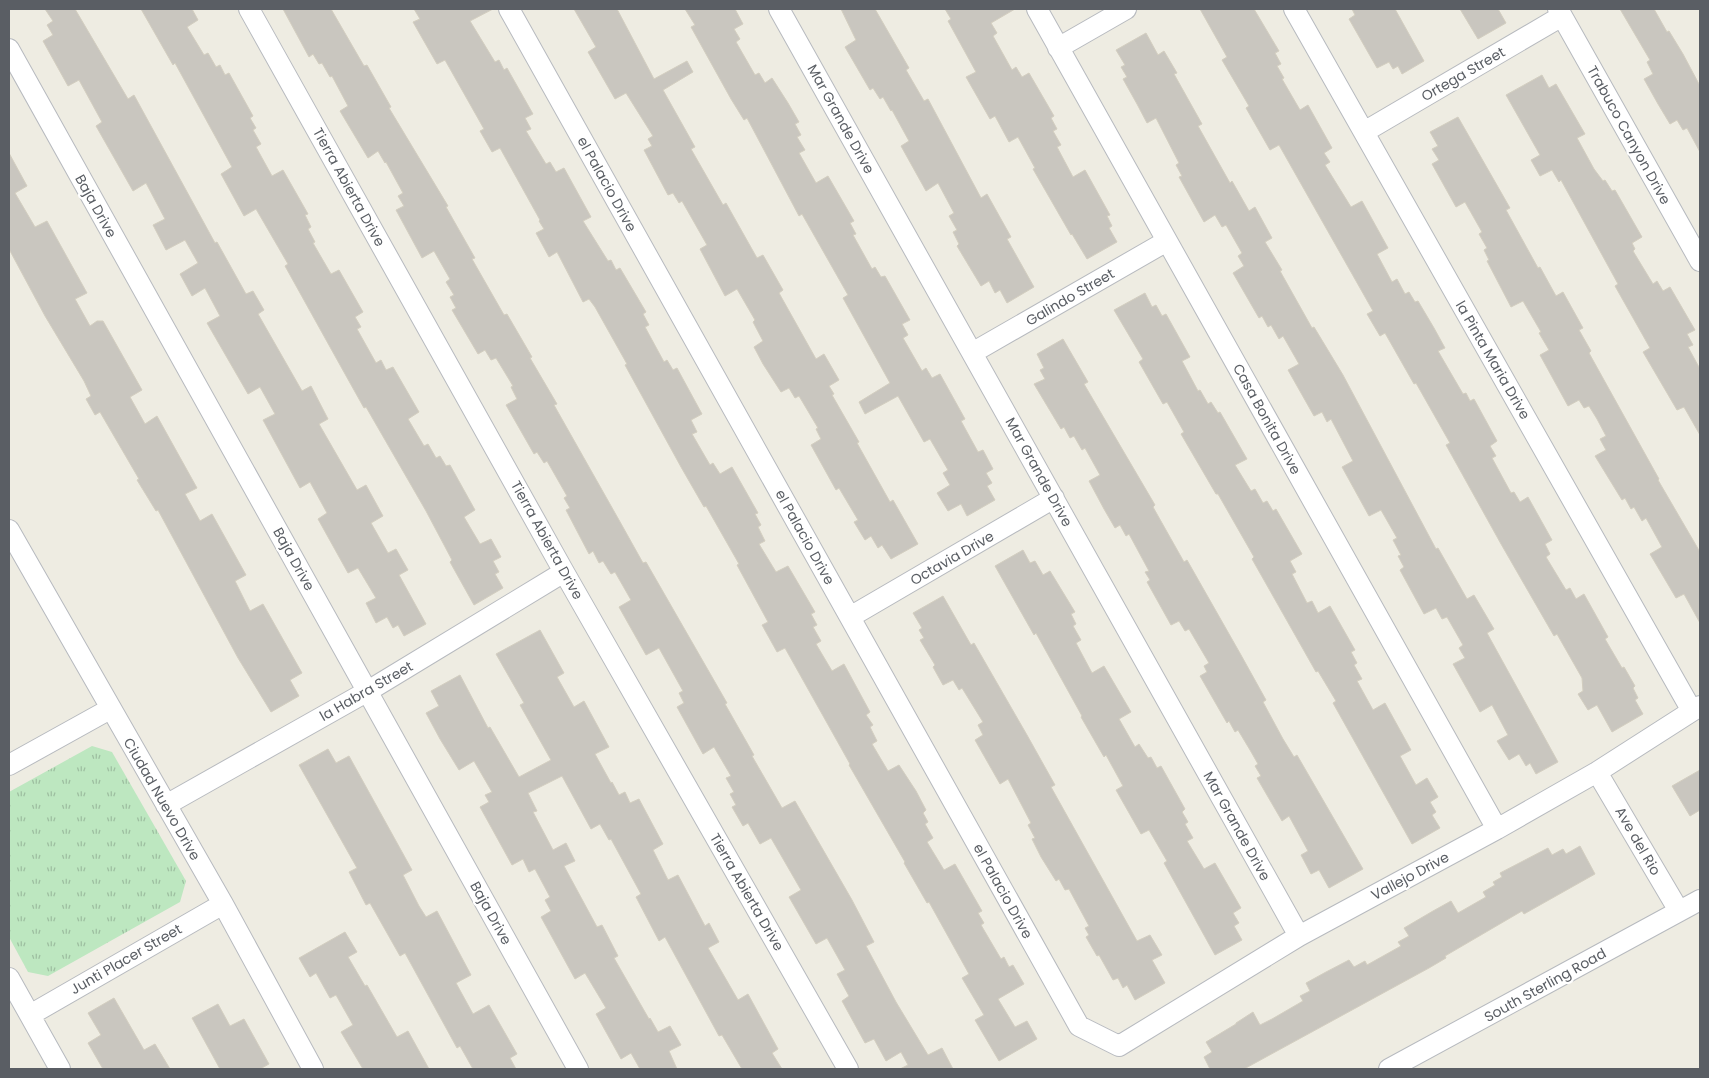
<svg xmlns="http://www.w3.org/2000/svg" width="1709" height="1078" font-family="Poppins,sans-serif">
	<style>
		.park { fill: url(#park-tufts) }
		.building { fill: #c9c6bf; stroke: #d3cec0 }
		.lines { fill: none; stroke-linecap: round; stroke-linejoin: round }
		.minor-casing { stroke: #b7babf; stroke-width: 22 }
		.minor { stroke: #fff; stroke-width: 20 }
		.labels { text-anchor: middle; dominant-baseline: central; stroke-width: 4.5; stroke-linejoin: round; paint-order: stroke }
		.street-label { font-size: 14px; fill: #5a5e64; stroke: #fff }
	</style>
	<defs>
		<pattern id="park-tufts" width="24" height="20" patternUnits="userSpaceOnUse" patternTransform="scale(1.25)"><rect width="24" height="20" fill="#bde7c0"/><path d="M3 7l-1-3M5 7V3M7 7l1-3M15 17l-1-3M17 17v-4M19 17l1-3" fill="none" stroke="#9dbea0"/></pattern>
	</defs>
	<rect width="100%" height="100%" fill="#eeece2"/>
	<path class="park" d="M92,746L112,752L186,881L180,902L48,976L28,972L9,937V792Z"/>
	<path class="building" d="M45,9H75L128,99L134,95L215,243L217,242L246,294L253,291L264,310L258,314L302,391L311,386L328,419L319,424L357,490L366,485L383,516L371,523L388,553L396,549L408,570L399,575L426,624L404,636L398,625L393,628L387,617L376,623L366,603L376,598L358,568L348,573L318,519L327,513L310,482L300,488L263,420L275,414L260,387L248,394L207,323L220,316L205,288L192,296L180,274L198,263L185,240L166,250L153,225L165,219L146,183L133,191L96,126L102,122L79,80L68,86L43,41L53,35L47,25L53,21Z
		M141,9H192L198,20L187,27L204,55L208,53L216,67L220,65L225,75L229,73L253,116L250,118L256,128L253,130L261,144L256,147L272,176L283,170L308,214L305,215L311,227L308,229L315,242L313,243L331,274L339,270L363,312L355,317L361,327L357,329L376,363L381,360L386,370L393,367L419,412L408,419L424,446L428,444L436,458L440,456L446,466L450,465L475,510L464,517L480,544L491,539L501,557L493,561L499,572L495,574L503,588L474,605L450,562L452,560L426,511L366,407L364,408L340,365L285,266L288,264L256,209L244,216L221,174L232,167L175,63L173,65Z
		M283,9H331L364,66L367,65L391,107L389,108L448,206L446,207L475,258L472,259L504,315L507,314L532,357L530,358L557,404L554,405L619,520L643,563L646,562L727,703L725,704L754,755L752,756L782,808L795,801L852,900L874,942L866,946L896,1002L928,1055L942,1048L953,1069H900L908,1065L901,1052L886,1061L874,1039L865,1043L842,1001L849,996L837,974L845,970L827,938L816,944L789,897L801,890L771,838L760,844L748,823L743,826L732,807L736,805L730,794L734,792L726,778L731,776L714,747L703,754L677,707L684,703L679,693L683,691L659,648L646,655L619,607L631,600L615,572L611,574L603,561L599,563L593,551L589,554L566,510L570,508L564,498L567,496L547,461L544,463L537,452L534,454L506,405L517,399L511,387L513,386L496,358L491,360L485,350L478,354L452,310L456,308L450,297L454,295L446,282L450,279L434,251L422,258L396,210L404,206L398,196L403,193L386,162L385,163L378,151L368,158L340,111L348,106L332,76L330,77L322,63L319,64L313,54L309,57Z
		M414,9H493L470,21L495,62L499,60L504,70L507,68L533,114L525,118L531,129L526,131L546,164L550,162L556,172L564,168L591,217L583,221L608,261L611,260L616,270L620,268L646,312L643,314L649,325L645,327L664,362L667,360L673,370L677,368L702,414L691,420L697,432L692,434L710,465L713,463L720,474L732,467L758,513L755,514L761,525L758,527L765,541L759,544L776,572L788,566L815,612L811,614L817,625L813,627L821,641L816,644L832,671L844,664L870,712L866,715L873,725L870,727L877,741L872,744L888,771L899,765L916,791L926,810L923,813L928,822L925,824L933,838L927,842L944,870L955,864L982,911L978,913L984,923L981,925L1001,959L1004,957L1009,967L1013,965L1024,984L998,999L1015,1027L1027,1021L1037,1039L999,1061L975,1020L984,1015L962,978L969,974L929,902L927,903L904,863L905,862L849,765L850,764L785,648L777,652L762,625L768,622L737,565L739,564L706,506L704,507L681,467L625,365L627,364L595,307L589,299L583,302L557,252L549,257L536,233L544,229L539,221L540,220L500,148L492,152L480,131L484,129L445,60L437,64L413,22L420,19Z
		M574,9H617L654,79L687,61L693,72L663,90L695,147L691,149L723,205L726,203L757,258L763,255L783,290L779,293L816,359L824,354L839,380L829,386L834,394L832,395L859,442L857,443L890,502L893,500L918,544L891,559L882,545L878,548L871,536L865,540L854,522L858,520L839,488L836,490L811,445L821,439L816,429L818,428L799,396L795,398L789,388L781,392L763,364L754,347L763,341L753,322L755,320L737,289L725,296L700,249L707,245L682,201L679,203L673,193L668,195L644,150L652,146L648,139L653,136L626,93L615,99L588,52L596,47Z
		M685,9H735L743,24L734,29L740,39L736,42L755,75L759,73L765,83L772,78L788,103L799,122L795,124L801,135L797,137L805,150L799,153L816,183L828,176L854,221L850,223L856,234L853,235L872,269L875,267L881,277L885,276L910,320L902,324L908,335L903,338L922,371L926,368L932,378L940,374L965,419L961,421L978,452L983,450L993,469L986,473L992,483L987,486L995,500L967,516L961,504L948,511L937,493L950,485L943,473L948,470L930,439L924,442L898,396L865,414L859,402L890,383L843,298L848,295L802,214L799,216L747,118L744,120L731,99L691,27L695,25Z
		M841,9H875L909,68L906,70L924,101L928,99L981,198L987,194L1011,237L1007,239L1034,287L1007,303L1000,290L995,293L989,281L981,286L957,246L959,244L953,232L957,230L949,216L954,213L938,183L926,191L901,146L909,141L892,110L891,111L883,97L880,99L873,88L870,90L845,47L856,40Z
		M945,9H1015L991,23L997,33L993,36L1012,70L1016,67L1022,77L1029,73L1054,116L1051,118L1057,129L1053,131L1061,145L1057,147L1073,177L1085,170L1110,215L1107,216L1112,226L1109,228L1117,242L1087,259L1072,234L1071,235L1033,169L1035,168L1018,137L1009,142L995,116L990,119L966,77L976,72L948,21L951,19Z
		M1200,9H1254L1279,51L1275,53L1281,64L1277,66L1284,78L1282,79L1300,110L1308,105L1332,148L1324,153L1330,162L1325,165L1351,207L1362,201L1388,248L1377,254L1392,282L1397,279L1405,294L1409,292L1415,302L1418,301L1434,328L1445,348L1438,351L1463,394L1466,393L1470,401L1474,399L1497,441L1490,446L1496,456L1492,458L1511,493L1514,492L1520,502L1528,497L1552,540L1545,544L1550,554L1546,557L1566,590L1570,588L1576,599L1584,594L1608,637L1605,639L1622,668L1624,667L1635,686L1633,688L1638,698L1635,700L1643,714L1612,732L1597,705L1588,710L1578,694L1583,691L1582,678L1557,634L1554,636L1501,544L1446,445L1450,443L1416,383L1414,384L1385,333L1380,336L1367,314L1373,311L1279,145L1270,150L1246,108L1249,106L1222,60L1227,57Z
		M1352,9H1395L1424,61L1402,74L1398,66L1393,69L1389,62L1377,68L1349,19L1355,15Z
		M1460,9H1498L1506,23L1478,39Z
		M1620,9H1654L1667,32L1669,31L1683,54L1700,86V152L1687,128L1683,130L1677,120L1670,124L1658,104L1644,79L1653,74L1647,62L1650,60Z
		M1146,33L1158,55L1164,51L1177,73L1174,74L1202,124L1198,126L1230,183L1232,181L1249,211L1255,207L1272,238L1265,242L1282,270L1280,271L1312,328L1314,327L1343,375L1436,549L1438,548L1467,599L1474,595L1494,629L1487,633L1558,762L1536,774L1530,763L1526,766L1519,754L1509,760L1497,741L1508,735L1492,705L1480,712L1453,664L1465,658L1459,648L1463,645L1447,617L1442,619L1436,608L1424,614L1400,570L1404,567L1398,556L1401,555L1393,540L1397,538L1381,510L1369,516L1342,467L1353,461L1331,419L1327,422L1322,412L1314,416L1288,370L1299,364L1283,336L1279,339L1271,325L1268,327L1262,316L1259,318L1233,273L1244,266L1238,256L1242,253L1226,225L1222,227L1215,215L1204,222L1179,177L1182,176L1176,165L1179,163L1156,118L1147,123L1137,104L1123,79L1127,77L1121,67L1125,65L1116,50Z
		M1542,75L1549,88L1556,84L1585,134L1577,138L1594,169L1603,181L1605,180L1612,191L1615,190L1642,237L1632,243L1635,249L1633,251L1653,284L1657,281L1663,291L1670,287L1695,330L1687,334L1693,345L1688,347L1700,369V435L1684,407L1677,410L1643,352L1650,348L1615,286L1618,284L1561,180L1559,182L1552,170L1540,176L1531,160L1540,155L1506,95Z
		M1458,117L1510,208L1506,210L1538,268L1540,267L1556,296L1563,292L1583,328L1579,330L1591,351L1589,353L1659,479L1658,480L1700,552V623L1684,594L1676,598L1650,554L1662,547L1646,518L1642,521L1634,507L1631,509L1625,498L1622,500L1595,456L1606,450L1600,439L1606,436L1597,419L1589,406L1584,408L1579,400L1568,406L1540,355L1549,350L1539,333L1541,332L1523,301L1511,307L1487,261L1489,260L1484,250L1487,248L1479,234L1482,232L1465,202L1456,207L1432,164L1439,160L1432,149L1438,146L1430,132Z
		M9,153L27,186L15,193L35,227L47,221L87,293L75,299L90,326L97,321H103L142,390L130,397L145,424L157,416L197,488L185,494L200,521L212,514L246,575L235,581L250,611L263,604L302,673L290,680L299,696L271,712L238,658L158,510L156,511L137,480L139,479L100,412L95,415L86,399L91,396L84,381L45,316L9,249Z
		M1145,293L1152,307L1156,305L1162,316L1166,314L1190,357L1182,361L1198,391L1200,390L1208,404L1211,402L1218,413L1220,412L1247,459L1235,465L1251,491L1255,489L1263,503L1267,501L1273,511L1276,509L1302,554L1290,561L1296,572L1292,574L1307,603L1312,601L1318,613L1330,606L1355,650L1351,652L1357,663L1354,665L1362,679L1357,681L1373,710L1385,703L1411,750L1400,756L1416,785L1427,778L1438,797L1430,802L1436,812L1432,815L1440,828L1412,844L1333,703L1336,701L1318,671L1316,672L1252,559L1254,557L1218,494H1216L1181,434L1184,432L1167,402L1163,404L1139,362L1143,359L1114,310Z
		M1063,339L1088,382L1084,384L1155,505L1153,507L1184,562L1187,560L1241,655L1266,700L1263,702L1283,739L1294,757L1297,755L1363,869L1329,888L1319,870L1311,874L1301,855L1308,851L1289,816L1282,821L1257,778L1261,776L1255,766L1258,764L1250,750L1238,730L1235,732L1229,721L1227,723L1200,676L1207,672L1204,666L1209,663L1189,629L1185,631L1179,621L1171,625L1147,582L1150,580L1145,572L1149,571L1129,534L1126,536L1120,525L1115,528L1104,509L1089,481L1100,475L1085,448L1082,450L1074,436L1070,438L1064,427L1061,429L1034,384L1045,379L1040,370L1044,368L1037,354Z
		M1023,550L1030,563L1035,561L1043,575L1050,571L1075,612L1071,614L1076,624L1073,626L1081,640L1076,643L1092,673L1104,666L1131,712L1119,719L1135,747L1139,744L1148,758L1151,757L1157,768L1161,766L1185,809L1182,812L1188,822L1185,824L1193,838L1187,841L1204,869L1215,863L1241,908L1233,913L1239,923L1234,926L1242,940L1215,955L1164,863L1167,861L1149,830L1141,834L1116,790L1123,786L1106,755L1104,757L1081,717L1082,716L1036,633L1034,635L995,566Z
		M943,596L971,645L974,643L1027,735L1055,785L1051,787L1137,941L1150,935L1162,955L1152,960L1165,983L1135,1000L1127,985L1123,988L1118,978L1113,980L1099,955L1097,956L1086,937L1089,935L1085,928L1089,926L1069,889L1065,890L1059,879L1056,881L1041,857L1032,839L1035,838L1028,825L1031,823L1008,779L1000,784L975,740L983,735L978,725L983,722L962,688L959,690L953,680L943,685L933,667L935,665L920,640L924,638L919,630L922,628L913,613Z
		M540,630L564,673L557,677L574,707L584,701L609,747L595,754L611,783L612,782L619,795L625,792L630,803L639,799L663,844L653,850L668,880L678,875L705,926L709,923L719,942L708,948L738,1000L748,994L778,1049L772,1053L782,1069H742L722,1035L719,1036L665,937L659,941L636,897L641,894L611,839L609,840L600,824L591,829L562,776L528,793L537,811L533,812L553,850L566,843L575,861L564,866L597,927L602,925L618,956L614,958L649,1019L650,1018L658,1032L670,1026L681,1045L669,1051L677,1069H640L631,1053L621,1059L596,1014L606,1008L585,973L575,979L541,917L551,911L545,900L550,897L535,869L529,872L523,859L512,865L480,807L489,802L485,795L492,792L474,761L459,770L440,739L426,713L439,706L431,691L460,675L488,728L490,727L519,777L551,760L520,705L524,703L496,654Z
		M328,749L336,763L349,756L412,870L403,875L419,906L426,917L437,911L471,975L456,983L473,1014L489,1005L517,1054L510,1058L516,1069H473L460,1046L457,1048L405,953L400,956L370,903L366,905L349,872L357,868L299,765Z
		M1700,770V810L1690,816L1672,786Z
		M1580,846L1595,874L1524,914L1522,911L1445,956L1446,958L1429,968L1244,1069H1210L1204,1057L1212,1052L1206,1042L1236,1024V1023L1253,1012L1260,1025L1272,1019L1303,1001L1300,996L1310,991L1306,983L1326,972L1349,960L1354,967L1365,961L1367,965L1401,946L1398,942L1409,936L1404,928L1433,911L1451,901L1458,913L1486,897L1483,892L1495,885L1493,882L1502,877L1500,873L1548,848L1552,855L1563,849L1566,854Z
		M345,932L357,952L348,957L365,986L367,985L397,1037L408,1031L429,1069H363L341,1032L353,1025L336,995L330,998L316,973L310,977L299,958Z
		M114,998L144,1050L155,1044L170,1069H103L88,1043L101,1035L88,1013Z
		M218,1004L230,1026L244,1019L269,1064L260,1069H220L192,1018Z"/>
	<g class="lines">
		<defs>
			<path id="minor" d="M249,9L564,572L848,1069
				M509,9L1079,1026L1119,1046L1299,936L1497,829L1597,772L1700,706
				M779,9L1299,936
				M1037,9L1497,829
				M1294,9L1692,711
				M1558,9L1700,261
				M1058,48L1126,9
				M9,49L578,1069
				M1364,132L1562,16
				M972,353L1167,241
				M9,530L223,904L313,1069
				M850,617L1054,498
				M9,765L110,709
				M1597,772L1679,911
				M166,805L368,691L564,572
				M9,978L60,1069
				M30,1015L223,904
				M1389,1069L1700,900"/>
		</defs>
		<use href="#minor" class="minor-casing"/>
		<use href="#minor" class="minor"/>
	</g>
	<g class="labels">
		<g class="street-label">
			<text transform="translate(1463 74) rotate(-30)">Ortega Street</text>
			<text transform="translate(841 119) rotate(61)">Mar Grande Drive</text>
			<text transform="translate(1629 135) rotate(61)">Trabuco Canyon Drive</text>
			<text transform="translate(607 184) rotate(61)">el Palacio Drive</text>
			<text transform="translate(349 187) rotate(61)">Tierra Abierta Drive</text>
			<text transform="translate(96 206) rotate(61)">Baja Drive</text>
			<text transform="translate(1070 297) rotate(-30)">Galindo Street</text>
			<text transform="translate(1493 360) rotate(60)">la Pinta Maria Drive</text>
			<text transform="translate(1267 419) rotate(61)">Casa Bonita Drive</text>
			<text transform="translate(1039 472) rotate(61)">Mar Grande Drive</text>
			<text transform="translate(805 537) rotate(61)">el Palacio Drive</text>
			<text transform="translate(547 540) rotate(61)">Tierra Abierta Drive</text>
			<text transform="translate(952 558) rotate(-30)">Octavia Drive</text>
			<text transform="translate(294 559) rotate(61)">Baja Drive</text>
			<text transform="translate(366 691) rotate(-30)">la Habra Street</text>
			<text transform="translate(162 799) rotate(60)">Ciudad Nuevo Drive</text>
			<text transform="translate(1237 826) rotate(61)">Mar Grande Drive</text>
			<text transform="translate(1638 841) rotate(60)">Ave del Rio</text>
			<text transform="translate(1410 876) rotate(-28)">Vallejo Drive</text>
			<text transform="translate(1003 891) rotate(61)">el Palacio Drive</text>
			<text transform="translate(747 892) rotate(60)">Tierra Abierta Drive</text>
			<text transform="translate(491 913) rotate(61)">Baja Drive</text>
			<text transform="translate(126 959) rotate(-30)">Junti Placer Street</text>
			<text transform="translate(1545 985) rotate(-29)">South Sterling Road</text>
		</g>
	</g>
	<rect width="1709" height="1078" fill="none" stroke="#5a5e64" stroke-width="20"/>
</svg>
